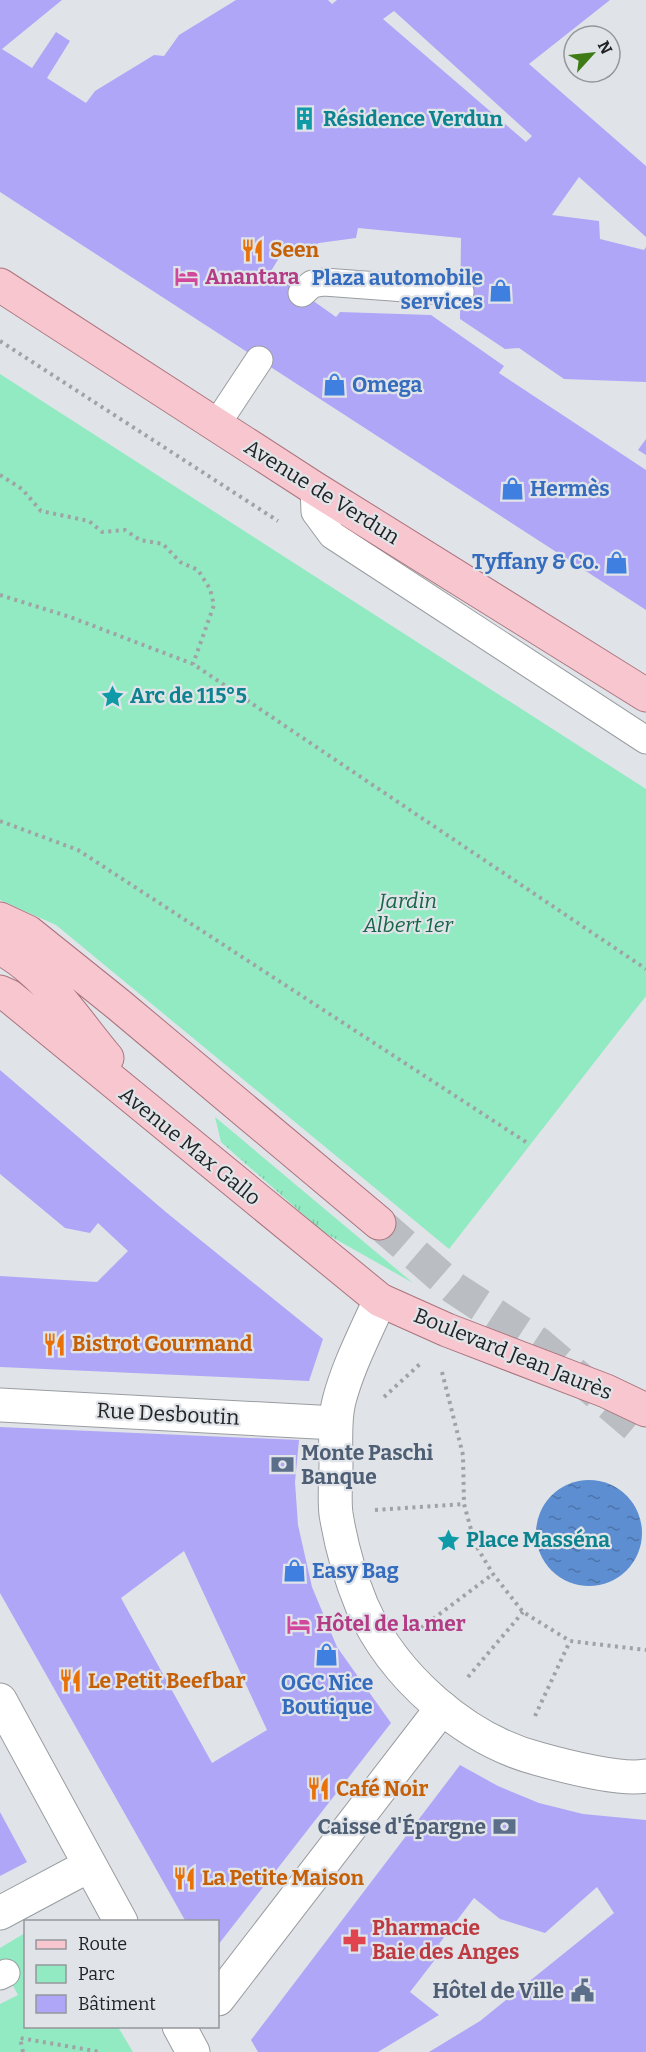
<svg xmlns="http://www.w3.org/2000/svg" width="646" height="2052" font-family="Bitter,serif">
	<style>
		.grass { fill: url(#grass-tufts) }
		.park { fill: #91eac1 }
		.water { fill: url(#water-ripples) }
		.building { fill: #b0a6f7; fill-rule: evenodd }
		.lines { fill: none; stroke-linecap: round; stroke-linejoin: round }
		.primary-tunnel { stroke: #babdc1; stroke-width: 33; stroke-dasharray: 33 16; stroke-linecap: butt }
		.service-casing { stroke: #999da0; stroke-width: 29 }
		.pedestrian-casing { stroke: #999da0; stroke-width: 35 }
		.minor-casing { stroke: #999da0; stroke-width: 35 }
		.primary-casing { stroke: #aa747e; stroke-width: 35 }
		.path { stroke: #a0a3a6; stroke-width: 4; stroke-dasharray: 3 4.5; stroke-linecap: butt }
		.service { stroke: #fff; stroke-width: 27 }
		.pedestrian { stroke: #fff; stroke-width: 33 }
		.minor { stroke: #fff; stroke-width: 33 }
		.primary { stroke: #f8c6ce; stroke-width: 33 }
		.labels { text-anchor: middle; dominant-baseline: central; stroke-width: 4.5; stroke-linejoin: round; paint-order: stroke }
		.culture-label { font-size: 21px; font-weight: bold; fill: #0d838f; stroke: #e0e4e8; text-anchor: start }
		.food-label { font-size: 21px; font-weight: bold; fill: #c56008; stroke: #e0e4e8; text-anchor: start }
		.hotel-label { font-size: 21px; font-weight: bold; fill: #b23c85; stroke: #e0e4e8; text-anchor: start }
		.shop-label { font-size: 21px; font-weight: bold; fill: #366cbe; stroke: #e0e4e8; text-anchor: start }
		.street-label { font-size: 21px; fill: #212324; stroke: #e0e4e8 }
		.park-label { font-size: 21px; font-style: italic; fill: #196549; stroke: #e0e4e8 }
		.service-label { font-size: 21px; font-weight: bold; fill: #4e5e75; stroke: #e0e4e8; text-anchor: end }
		.health-label { font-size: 21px; font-weight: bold; fill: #be3a42; stroke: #e0e4e8; text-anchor: start }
	</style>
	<defs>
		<pattern id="grass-tufts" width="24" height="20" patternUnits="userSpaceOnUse" patternTransform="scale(1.5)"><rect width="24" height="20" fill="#91eac1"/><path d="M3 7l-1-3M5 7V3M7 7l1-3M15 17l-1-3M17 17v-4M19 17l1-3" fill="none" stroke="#7dc8a6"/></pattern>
		<pattern id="water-ripples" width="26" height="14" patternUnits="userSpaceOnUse" patternTransform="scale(1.5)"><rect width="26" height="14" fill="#5d8ed1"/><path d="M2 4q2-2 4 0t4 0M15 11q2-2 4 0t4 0" fill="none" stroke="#4c74a9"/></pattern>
	</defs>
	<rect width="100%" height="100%" fill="#e0e4e8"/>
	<path class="grass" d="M215,1117L413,1283L323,1232L221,1142Z"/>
	<path class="park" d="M0,374L646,789V996L449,1249L56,925L0,900Z
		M25,1933L26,2026L118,2027L133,2052H0V2004L18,1995L0,1962V1948Z"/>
	<path class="water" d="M536 1533a53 53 0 1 1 106 0a53 53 0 1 1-106 0Z"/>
	<path class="building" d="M0,0H62L2,49L32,68L56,32L70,41L47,78L86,103L95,91L154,55L164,56L179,35L236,0H328L332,4L337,0H610L529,64L646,166V237L579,177L552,215L599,221L600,239L644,250L646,247V382L564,379L519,348L505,349L460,319L461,238L358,228L356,238L319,243L290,257L284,250L271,271L336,317L340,312L431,315L504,366L499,373L646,470V610L0,192ZM394,11L532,136L526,142L383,19Z
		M646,439V455L638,450Z
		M0,1070L167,1213L323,1339L309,1381L0,1367V1276L97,1282L128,1251L98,1223L90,1233L65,1228L0,1174Z
		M0,1427L299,1440L295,1482L298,1525L312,1587L337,1647L391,1723L218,1945V1922H186L0,1593ZM184,1551L267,1730L212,1763L121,1598Z
		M460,1765L498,1786L539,1803L583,1814L646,1820V2052H429L480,2021L614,1913L597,1887L545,1933L500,1919L474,1898L439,1944L444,1948L410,1992L439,2015L378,2052H258L251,2040Z
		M0,1812L27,1862L0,1876Z"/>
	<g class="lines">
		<path class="primary-tunnel" d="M379,1223L454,1288L538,1343L646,1435"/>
		<defs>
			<path id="service" d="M302,293L312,284L324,282L460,292
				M216,425L259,360
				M314,488L315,512L332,535L646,740
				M0,1976L6,1973"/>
			<path id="pedestrian" d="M0,1700L121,1922
				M0,1913L90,1865
				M218,1999L442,1708
				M179,2026L193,2052"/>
			<path id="minor" d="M380,1300C366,1332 348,1366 339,1401C334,1420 336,1444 336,1464C336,1480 334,1498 336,1514C341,1545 350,1577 362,1606C393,1676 465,1740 539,1759C564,1766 622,1781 646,1776
				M0,1405L336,1423"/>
			<path id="primary" d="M0,285L314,488L646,695
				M0,919L28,932L119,1005L379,1223
				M0,948C45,971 75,1020 107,1058
				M0,992L9,996L380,1300L447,1330L606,1391L646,1410"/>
		</defs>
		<use href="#service" class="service-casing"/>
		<use href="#pedestrian" class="pedestrian-casing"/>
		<use href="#minor" class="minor-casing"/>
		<use href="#primary" class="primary-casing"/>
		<path class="path" d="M0,341L278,521
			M0,475L22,489L41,511L89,521L102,532L125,530L140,540L163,544L180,562L198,570L210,589L214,605L193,664
			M0,595L70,617L193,664L646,969
			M0,821L78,850L529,1144
			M442,1372L463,1455L464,1504L475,1544L493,1574L523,1612L570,1641L646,1650
			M384,1397L420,1364
			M375,1510L464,1504
			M421,1628L493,1574
			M468,1677L523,1612
			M535,1716L570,1641
			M23,2052L20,2038L101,2052"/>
		<use href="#service" class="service"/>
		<use href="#pedestrian" class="pedestrian"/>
		<use href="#minor" class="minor"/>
		<use href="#primary" class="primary"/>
	</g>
	<defs>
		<symbol id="building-bare" viewBox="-9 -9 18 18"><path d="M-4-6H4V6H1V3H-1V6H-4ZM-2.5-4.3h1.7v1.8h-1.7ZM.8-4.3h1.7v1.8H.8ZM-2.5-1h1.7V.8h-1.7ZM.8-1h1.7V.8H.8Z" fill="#0f9aa8" stroke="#e0e4e8" stroke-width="2.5" paint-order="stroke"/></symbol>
		<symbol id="restaurant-bare" viewBox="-9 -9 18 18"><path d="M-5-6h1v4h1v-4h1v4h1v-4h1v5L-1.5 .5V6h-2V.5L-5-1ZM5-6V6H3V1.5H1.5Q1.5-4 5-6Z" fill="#e8710a" stroke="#e0e4e8" stroke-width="2.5" paint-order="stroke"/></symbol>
		<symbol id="hotel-bare" viewBox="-9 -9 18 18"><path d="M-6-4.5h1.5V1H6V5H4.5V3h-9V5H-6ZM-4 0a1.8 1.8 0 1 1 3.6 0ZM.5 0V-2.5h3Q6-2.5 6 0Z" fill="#d1479c" stroke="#e0e4e8" stroke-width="2.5" paint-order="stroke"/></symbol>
		<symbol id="shop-bare" viewBox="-9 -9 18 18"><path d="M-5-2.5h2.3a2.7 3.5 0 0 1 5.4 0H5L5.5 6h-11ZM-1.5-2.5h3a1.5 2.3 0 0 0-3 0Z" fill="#3f7fe0" stroke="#e0e4e8" stroke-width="2.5" paint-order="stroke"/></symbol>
		<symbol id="sight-bare" viewBox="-9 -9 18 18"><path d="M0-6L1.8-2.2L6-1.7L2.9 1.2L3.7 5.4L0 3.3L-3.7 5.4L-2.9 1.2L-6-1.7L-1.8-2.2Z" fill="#0f9aa8" stroke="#e0e4e8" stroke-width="2.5" paint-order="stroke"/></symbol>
		<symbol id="bank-bare" viewBox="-9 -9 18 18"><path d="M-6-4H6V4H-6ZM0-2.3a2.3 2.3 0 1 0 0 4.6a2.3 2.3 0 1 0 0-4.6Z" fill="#5c6f8a" stroke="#e0e4e8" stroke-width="2.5" paint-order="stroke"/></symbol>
		<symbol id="pharmacy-bare" viewBox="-9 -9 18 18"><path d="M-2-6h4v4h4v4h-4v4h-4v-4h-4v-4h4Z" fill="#e0444e" stroke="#e0e4e8" stroke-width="2.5" paint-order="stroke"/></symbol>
		<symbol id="civic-bare" viewBox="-9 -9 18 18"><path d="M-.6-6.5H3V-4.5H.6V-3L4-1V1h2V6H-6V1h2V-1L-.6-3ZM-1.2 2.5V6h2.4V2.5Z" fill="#5c6f8a" stroke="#e0e4e8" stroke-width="2.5" paint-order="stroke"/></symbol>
	</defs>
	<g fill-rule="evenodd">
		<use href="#building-bare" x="288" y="102" width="33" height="33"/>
		<use href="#restaurant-bare" x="236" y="234" width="33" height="33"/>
		<use href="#hotel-bare" x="170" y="260" width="33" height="33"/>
		<use href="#shop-bare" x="484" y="274" width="33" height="33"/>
		<use href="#shop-bare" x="318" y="368" width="33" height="33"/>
		<use href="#shop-bare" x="496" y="472" width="33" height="33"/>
		<use href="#shop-bare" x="600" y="546" width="33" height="33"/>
		<use href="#sight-bare" x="96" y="680" width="33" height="33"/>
		<use href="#restaurant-bare" x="38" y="1328" width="33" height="33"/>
		<use href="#bank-bare" x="266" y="1448" width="33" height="33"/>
		<use href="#sight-bare" x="432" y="1524" width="33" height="33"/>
		<use href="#shop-bare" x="278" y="1554" width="33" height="33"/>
		<use href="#hotel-bare" x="282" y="1608" width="33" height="33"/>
		<use href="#shop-bare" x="310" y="1638" width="33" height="33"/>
		<use href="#restaurant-bare" x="54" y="1664" width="33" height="33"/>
		<use href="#restaurant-bare" x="302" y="1772" width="33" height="33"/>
		<use href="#bank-bare" x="488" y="1810" width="33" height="33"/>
		<use href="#restaurant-bare" x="168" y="1862" width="33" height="33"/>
		<use href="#pharmacy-bare" x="338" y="1924" width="33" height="33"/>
		<use href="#civic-bare" x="566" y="1974" width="33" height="33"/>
	</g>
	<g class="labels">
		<g class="culture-label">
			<text x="323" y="119">Résidence Verdun</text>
			<text x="130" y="696">Arc de 115°5</text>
			<text x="466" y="1540">Place Masséna</text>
		</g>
		<g class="food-label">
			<text x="270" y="250">Seen</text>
			<text x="72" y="1344">Bistrot Gourmand</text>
			<text x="88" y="1681">Le Petit Beefbar</text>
			<text x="336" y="1789">Café Noir</text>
			<text x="202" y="1878">La Petite Maison</text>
		</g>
		<g class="hotel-label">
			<text x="205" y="277">Anantara</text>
			<text x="316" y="1624">Hôtel de la mer</text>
		</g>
		<g class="shop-label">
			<text x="483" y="278" text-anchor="end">Plaza automobile<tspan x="483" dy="24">services</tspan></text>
			<text x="352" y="385">Omega</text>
			<text x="530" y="489">Hermès</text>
			<text x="599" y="562" text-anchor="end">Tyffany &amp; Co.</text>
			<text x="312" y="1571">Easy Bag</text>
			<text x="327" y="1683" text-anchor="middle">OGC Nice<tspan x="327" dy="24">Boutique</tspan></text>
		</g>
		<g class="street-label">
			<text transform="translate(322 492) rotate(32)">Avenue de Verdun</text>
			<text transform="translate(190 1146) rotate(39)">Avenue Max Gallo</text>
			<text transform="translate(513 1354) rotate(22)">Boulevard Jean Jaurès</text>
			<text transform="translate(168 1414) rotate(3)">Rue Desboutin</text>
		</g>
		<g class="park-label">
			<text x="408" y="901">Jardin<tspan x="408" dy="24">Albert 1er</tspan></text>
		</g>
		<g class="service-label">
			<text x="301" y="1453" text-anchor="start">Monte Paschi<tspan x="301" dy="24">Banque</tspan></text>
			<text x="486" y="1827">Caisse d'Épargne</text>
			<text x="564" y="1991">Hôtel de Ville</text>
		</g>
		<g class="health-label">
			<text x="372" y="1928">Pharmacie<tspan x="372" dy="24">Baie des Anges</tspan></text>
		</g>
	</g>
	<rect x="24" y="1920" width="195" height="108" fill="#e0e4e8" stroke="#94979a" stroke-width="1.5"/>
	<rect x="36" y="1940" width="30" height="9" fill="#f8c6ce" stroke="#94979a" stroke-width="1.5"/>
	<text x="78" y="1950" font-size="18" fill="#212324">Route</text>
	<rect x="36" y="1965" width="30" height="18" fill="#91eac1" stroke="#94979a" stroke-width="1.5"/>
	<text x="78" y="1980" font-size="18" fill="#212324">Parc</text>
	<rect x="36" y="1995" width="30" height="18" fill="#b0a6f7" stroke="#94979a" stroke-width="1.5"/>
	<text x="78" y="2010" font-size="18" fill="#212324">Bâtiment</text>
	<g transform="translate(592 54) rotate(63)"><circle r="28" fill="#e0e4e8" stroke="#94979a" stroke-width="1.5"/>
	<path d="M0-4.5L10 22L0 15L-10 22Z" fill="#3e7b17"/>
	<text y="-9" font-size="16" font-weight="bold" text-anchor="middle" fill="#212324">N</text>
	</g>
</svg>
